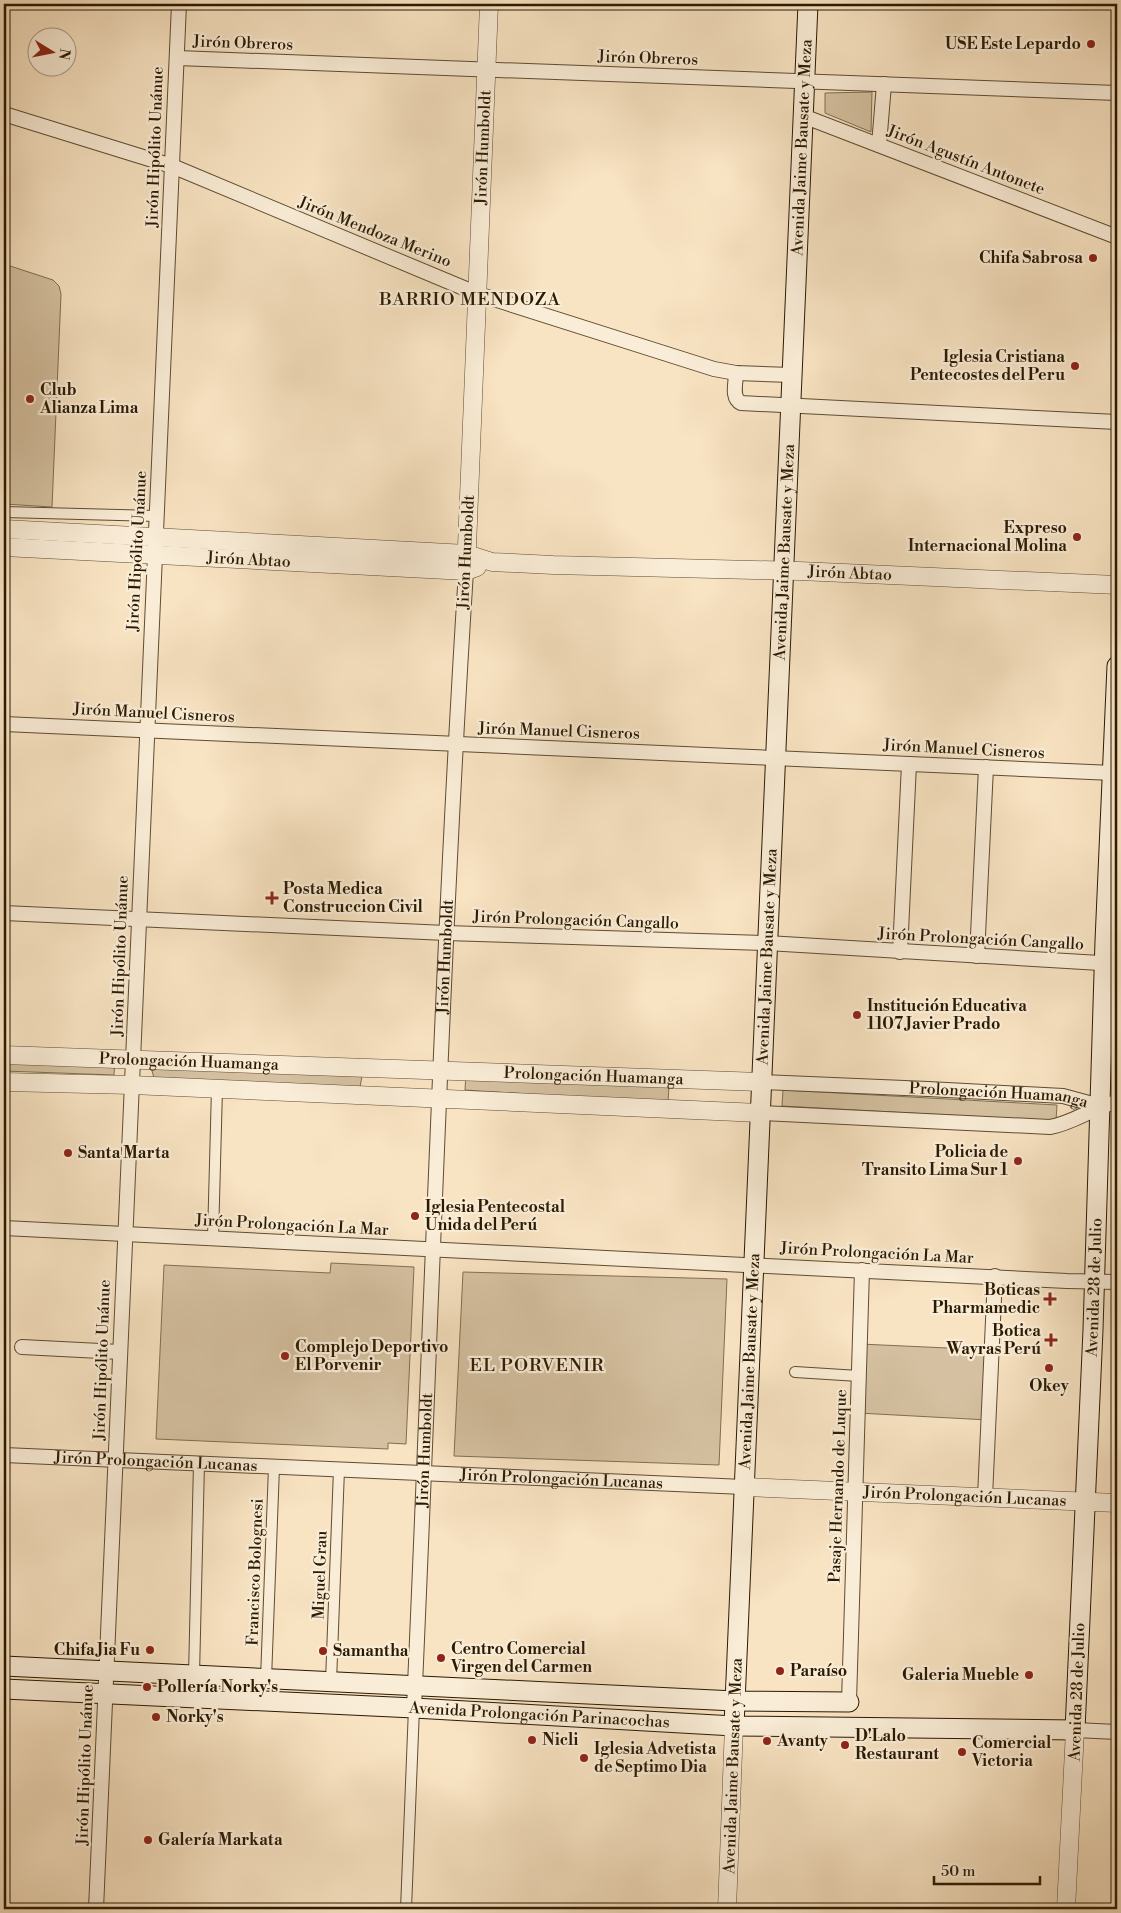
<svg xmlns="http://www.w3.org/2000/svg" width="1121" height="1913" font-family="'Libre Bodoni',serif">
	<style>
		.green { fill: #d5c1a1; stroke: #806e52 }
		.lines { fill: none; stroke-linecap: round; stroke-linejoin: round }
		.pedestrian-casing { stroke: #5e4c32; stroke-width: 12 }
		.minor-casing { stroke: #5e4c32; stroke-width: 16 }
		.tertiary-casing { stroke: #5e4c32; stroke-width: 19 }
		.secondary-casing { stroke: #2b1a02; stroke-width: 21 }
		.pedestrian { stroke: #faedd7; stroke-width: 10 }
		.minor { stroke: #faedd7; stroke-width: 14 }
		.tertiary { stroke: #faedd7; stroke-width: 18 }
		.secondary { stroke: #faedd7; stroke-width: 19 }
		.poi-dot { fill: #8f2418; stroke: #faedd7; stroke-width: 2 }
		.labels { text-anchor: middle; dominant-baseline: central; stroke-width: 4.5; stroke-linejoin: round; paint-order: stroke }
		.street-label { font-size: 16px; fill: #2b1a02; stroke: #faedd7 }
		.poi-label { font-size: 16px; font-weight: bold; fill: #2b1a02; stroke: #faedd7; text-anchor: start }
		.neighbourhood-label { font-size: 18px; letter-spacing: 1px; fill: #2b1a02; stroke: #faedd7 }
	</style>
	<rect width="100%" height="100%" fill="#f8e3c2"/>
	<filter id="stains"><feTurbulence type="fractalNoise" baseFrequency=".004" numOctaves="4"/><feColorMatrix values="0 0 0 0 .2 0 0 0 0 .09 0 0 0 0 .02 0 0 0 .5 -.17"/></filter>
	<radialGradient id="worn" r=".72"><stop offset=".6" stop-color="#630" stop-opacity="0"/><stop offset="1" stop-color="#630" stop-opacity=".3"/></radialGradient>
	<path class="green" d="M872,92L871,132L825,113V93Z
		M4,264L53,280L59,286L61,294L52,507L4,504Z
		M4,1055L115,1060L114,1075L4,1071Z
		M153,1062L362,1076L360,1087L154,1078L152,1071Z
		M466,1072L669,1085L668,1103L465,1090Z
		M783,1090L1057,1105L1056,1121L782,1106Z
		M331,1263L414,1267L406,1444L388,1443V1449L156,1439L164,1265L330,1273Z
		M463,1272L727,1279L719,1465L454,1456Z
		M860,1344L991,1350L988,1420L858,1413Z"/>
	<g class="lines">
		<defs>
			<path id="pedestrian" d="M4,512L157,516
				M213,1238L217,1088
				M795,1372L859,1376
				M194,1675L199,1463
				M266,1679L274,1467
				M331,1682L339,1469
				M406,1909L414,1708"/>
			<g id="minor">
				<path d="M177,58L1117,93"/>
				<path d="M4,114L172,166L478,294L714,369L736,373L791,375"/>
				<path d="M803,116L1117,237"/>
				<path d="M879,145L884,84"/>
				<path d="M736,373C736,383 731,398 741,403L1117,422"/>
				<path d="M4,724L1113,773"/>
				<path d="M4,913L446,933L767,943L1117,964"/>
				<path d="M900,952L909,764"/>
				<path d="M977,956L986,767"/>
				<path id="s1" d="M761,1082L928,1089L1063,1096L1100,1106"/>
				<path d="M760,1113L1050,1127C1074,1123 1093,1107 1117,1102"/>
				<path d="M4,1228L1067,1281L1117,1282"/>
				<path d="M22,1347L120,1352"/>
				<path id="s2" d="M4,1455L744,1487"/>
				<path d="M985,1497L995,1276"/>
				<path d="M849,1702L862,1270"/>
				<path id="s3" d="M414,1708C431,1329 442,949 466,571"/>
				<path d="M1075,1730L1117,1732"/>
				<path d="M96,1909L179,4"/>
			</g>
			<g id="tertiary">
				<path id="s4" d="M4,529L467,554L492,562L553,565L799,571L1117,585"/>
				<path id="s5" d="M4,547L466,571L477,567"/>
				<path id="s6" d="M466,571L489,4"/>
				<path id="s7" d="M4,1055L761,1082"/>
				<path d="M4,1082L132,1085L760,1113"/>
				<path id="s8" d="M744,1487L1117,1503"/>
				<path d="M727,1909L734,1726"/>
				<path d="M1066,1909L1075,1730"/>
			</g>
			<g id="secondary">
				<path d="M4,1666L735,1701L849,1702"/>
				<path id="s9" d="M4,1689L414,1708L734,1726L1075,1730L1093,1330L1105,941L1117,666"/>
				<path id="s10" d="M734,1726L808,4"/>
			</g>
		</defs>
		<use href="#pedestrian" class="pedestrian-casing"/>
		<use href="#minor" class="minor-casing"/>
		<use href="#tertiary" class="tertiary-casing"/>
		<use href="#secondary" class="secondary-casing"/>
		<use href="#pedestrian" class="pedestrian"/>
		<use href="#minor" class="minor"/>
		<use href="#tertiary" class="tertiary"/>
		<use href="#secondary" class="secondary"/>
	</g>
	<g class="poi-dot">
		<circle cx="1091" cy="44" r="5"/>
		<circle cx="1093" cy="258" r="5"/>
		<circle cx="1075" cy="366" r="5"/>
		<circle cx="30" cy="399" r="5"/>
		<circle cx="1077" cy="537" r="5"/>
		<path d="M269.5 890.5h5v5h5v5h-5v5h-5v-5h-5v-5h5z"/>
		<circle cx="857" cy="1015" r="5"/>
		<circle cx="68" cy="1153" r="5"/>
		<circle cx="1018" cy="1161" r="5"/>
		<circle cx="415" cy="1216" r="5"/>
		<path d="M1047.5 1291.5h5v5h5v5h-5v5h-5v-5h-5v-5h5z"/>
		<path d="M1048.5 1332.5h5v5h5v5h-5v5h-5v-5h-5v-5h5z"/>
		<circle cx="285" cy="1356" r="5"/>
		<circle cx="1049" cy="1368" r="5"/>
		<circle cx="150" cy="1650" r="5"/>
		<circle cx="323" cy="1651" r="5"/>
		<circle cx="441" cy="1658" r="5"/>
		<circle cx="780" cy="1671" r="5"/>
		<circle cx="1029" cy="1675" r="5"/>
		<circle cx="147" cy="1687" r="5"/>
		<circle cx="156" cy="1717" r="5"/>
		<circle cx="532" cy="1740" r="5"/>
		<circle cx="767" cy="1741" r="5"/>
		<circle cx="845" cy="1745" r="5"/>
		<circle cx="962" cy="1752" r="5"/>
		<circle cx="584" cy="1758" r="5"/>
		<circle cx="148" cy="1840" r="5"/>
	</g>
	<g class="labels">
		<g class="street-label">
			<text transform="translate(243 43) rotate(2)">Jirón Obreros</text>
			<text transform="translate(648 58) rotate(2)">Jirón Obreros</text>
			<text transform="translate(155 147) rotate(-88)">Jirón Hipólito Unánue</text>
			<text stroke="none"><textPath href="#s6" startOffset="424">Jirón Humboldt</textPath></text>
			<text stroke="none"><textPath href="#s10" startOffset="1580">Avenida Jaime Bausate y Meza</textPath></text>
			<text transform="translate(966 160) rotate(21)">Jirón Agustín Antonete</text>
			<text transform="translate(375 232) rotate(22)">Jirón Mendoza Merino</text>
			<text transform="translate(137 551) rotate(-87)">Jirón Hipólito Unánue</text>
			<text transform="translate(466 552) rotate(-87)">Jirón Humboldt</text>
			<text stroke="none"><textPath href="#s10" startOffset="1175">Avenida Jaime Bausate y Meza</textPath></text>
			<text stroke="none"><textPath href="#s5" startOffset="245">Jirón Abtao</textPath></text>
			<text stroke="none"><textPath href="#s4" startOffset="848">Jirón Abtao</textPath></text>
			<text transform="translate(154 713) rotate(3)">Jirón Manuel Cisneros</text>
			<text transform="translate(559 731) rotate(2)">Jirón Manuel Cisneros</text>
			<text transform="translate(964 749) rotate(3)">Jirón Manuel Cisneros</text>
			<text transform="translate(576 920) rotate(2)">Jirón Prolongación Cangallo</text>
			<text transform="translate(981 939) rotate(3)">Jirón Prolongación Cangallo</text>
			<text transform="translate(120 956) rotate(-88)">Jirón Hipólito Unánue</text>
			<text stroke="none"><textPath href="#s3" startOffset="752">Jirón Humboldt</textPath></text>
			<text stroke="none"><textPath href="#s10" startOffset="770">Avenida Jaime Bausate y Meza</textPath></text>
			<text stroke="none"><textPath href="#s7" startOffset="185">Prolongación Huamanga</textPath></text>
			<text stroke="none"><textPath href="#s7" startOffset="590">Prolongación Huamanga</textPath></text>
			<text stroke="none"><textPath href="#s1" startOffset="238">Prolongación Huamanga</textPath></text>
			<text transform="translate(292 1225) rotate(3)">Jirón Prolongación La Mar</text>
			<text transform="translate(877 1253) rotate(3)">Jirón Prolongación La Mar</text>
			<text stroke="none"><textPath href="#s9" startOffset="1515">Avenida 28 de Julio</textPath></text>
			<text transform="translate(102 1360) rotate(-88)">Jirón Hipólito Unánue</text>
			<text stroke="none"><textPath href="#s10" startOffset="365">Avenida Jaime Bausate y Meza</textPath></text>
			<text stroke="none"><textPath href="#s3" startOffset="258">Jirón Humboldt</textPath></text>
			<text stroke="none"><textPath href="#s2" startOffset="152">Jirón Prolongación Lucanas</textPath></text>
			<text stroke="none"><textPath href="#s2" startOffset="558">Jirón Prolongación Lucanas</textPath></text>
			<text transform="translate(838 1486) rotate(-88)">Pasaje Hernando de Luque</text>
			<text stroke="none"><textPath href="#s8" startOffset="221">Jirón Prolongación Lucanas</textPath></text>
			<text transform="translate(255 1572) rotate(-88)">Francisco Bolognesi</text>
			<text transform="translate(320 1575) rotate(-88)">Miguel Grau</text>
			<text transform="translate(1077 1692) rotate(-88)">Avenida 28 de Julio</text>
			<text stroke="none"><textPath href="#s9" startOffset="536">Avenida Prolongación Parinacochas</textPath></text>
			<text transform="translate(85 1765) rotate(-88)">Jirón Hipólito Unánue</text>
			<text transform="translate(733 1766) rotate(-88)">Avenida Jaime Bausate y Meza</text>
		</g>
		<g class="poi-label">
			<text x="1081" y="44" text-anchor="end">USE Este Lepardo</text>
			<text x="1083" y="258" text-anchor="end">Chifa Sabrosa</text>
			<text x="1065" y="357" text-anchor="end">Iglesia Cristiana<tspan x="1065" dy="18">Pentecostes del Peru</tspan></text>
			<text x="40" y="390">Club<tspan x="40" dy="18">Alianza Lima</tspan></text>
			<text x="1067" y="528" text-anchor="end">Expreso<tspan x="1067" dy="18">Internacional Molina</tspan></text>
			<text x="283" y="889">Posta Medica<tspan x="283" dy="18">Construccion Civil</tspan></text>
			<text x="867" y="1006">Institución Educativa<tspan x="867" dy="18">1107 Javier Prado</tspan></text>
			<text x="1008" y="1152" text-anchor="end">Policia de<tspan x="1008" dy="18">Transito Lima Sur 1</tspan></text>
			<text x="78" y="1153">Santa Marta</text>
			<text x="425" y="1207">Iglesia Pentecostal<tspan x="425" dy="18">Unida del Perú</tspan></text>
			<text x="1040" y="1290" text-anchor="end">Boticas<tspan x="1040" dy="18">Pharmamedic</tspan></text>
			<text x="1041" y="1331" text-anchor="end">Botica<tspan x="1041" dy="18">Wayras Perú</tspan></text>
			<text x="295" y="1347">Complejo Deportivo<tspan x="295" dy="18">El Porvenir</tspan></text>
			<text x="1049" y="1386" text-anchor="middle">Okey</text>
			<text x="451" y="1649">Centro Comercial<tspan x="451" dy="18">Virgen del Carmen</tspan></text>
			<text x="140" y="1650" text-anchor="end">Chifa Jia Fu</text>
			<text x="333" y="1651">Samantha</text>
			<text x="790" y="1671">Paraíso</text>
			<text x="1019" y="1675" text-anchor="end">Galeria Mueble</text>
			<text x="157" y="1687">Pollería Norky's</text>
			<text x="166" y="1717">Norky's</text>
			<text x="855" y="1736">D'Lalo<tspan x="855" dy="18">Restaurant</tspan></text>
			<text x="542" y="1740">Nicli</text>
			<text x="777" y="1741">Avanty</text>
			<text x="972" y="1743">Comercial<tspan x="972" dy="18">Victoria</tspan></text>
			<text x="594" y="1749">Iglesia Advetista<tspan x="594" dy="18">de Septimo Dia</tspan></text>
			<text x="158" y="1840">Galería Markata</text>
		</g>
		<g class="neighbourhood-label">
			<text x="470" y="299">BARRIO MENDOZA</text>
			<text x="537" y="1365">EL PORVENIR</text>
		</g>
	</g>
	<rect width="1121" height="1913" fill="none" stroke="#f8e3c2" stroke-width="20"/>
	<rect x="5" y="5" width="1111" height="1903" fill="none" stroke="#2b1a02" stroke-width="2.5"/>
	<rect x="10" y="10" width="1101" height="1893" fill="none" stroke="#2b1a02"/>
	<g transform="translate(52 52) rotate(100)"><circle r="24" fill="#faedd7" stroke="#a79982"/>
	<path d="M0-4L9 19L0 12L-9 19Z" fill="#8f2418"/>
	<text y="-8" font-size="14" font-weight="bold" text-anchor="middle" fill="#2b1a02">N</text>
	</g>
	<path d="M934 1876v8h106v-8" fill="none" stroke="#2b1a02" stroke-width="2.5"/>
	<text x="941" y="1876" font-size="15" fill="#2b1a02" stroke="#faedd7" stroke-width="4" paint-order="stroke">50 m</text>
	<rect width="100%" height="100%" filter="url(#stains)"/>
	<rect width="100%" height="100%" fill="url(#worn)"/>
</svg>
